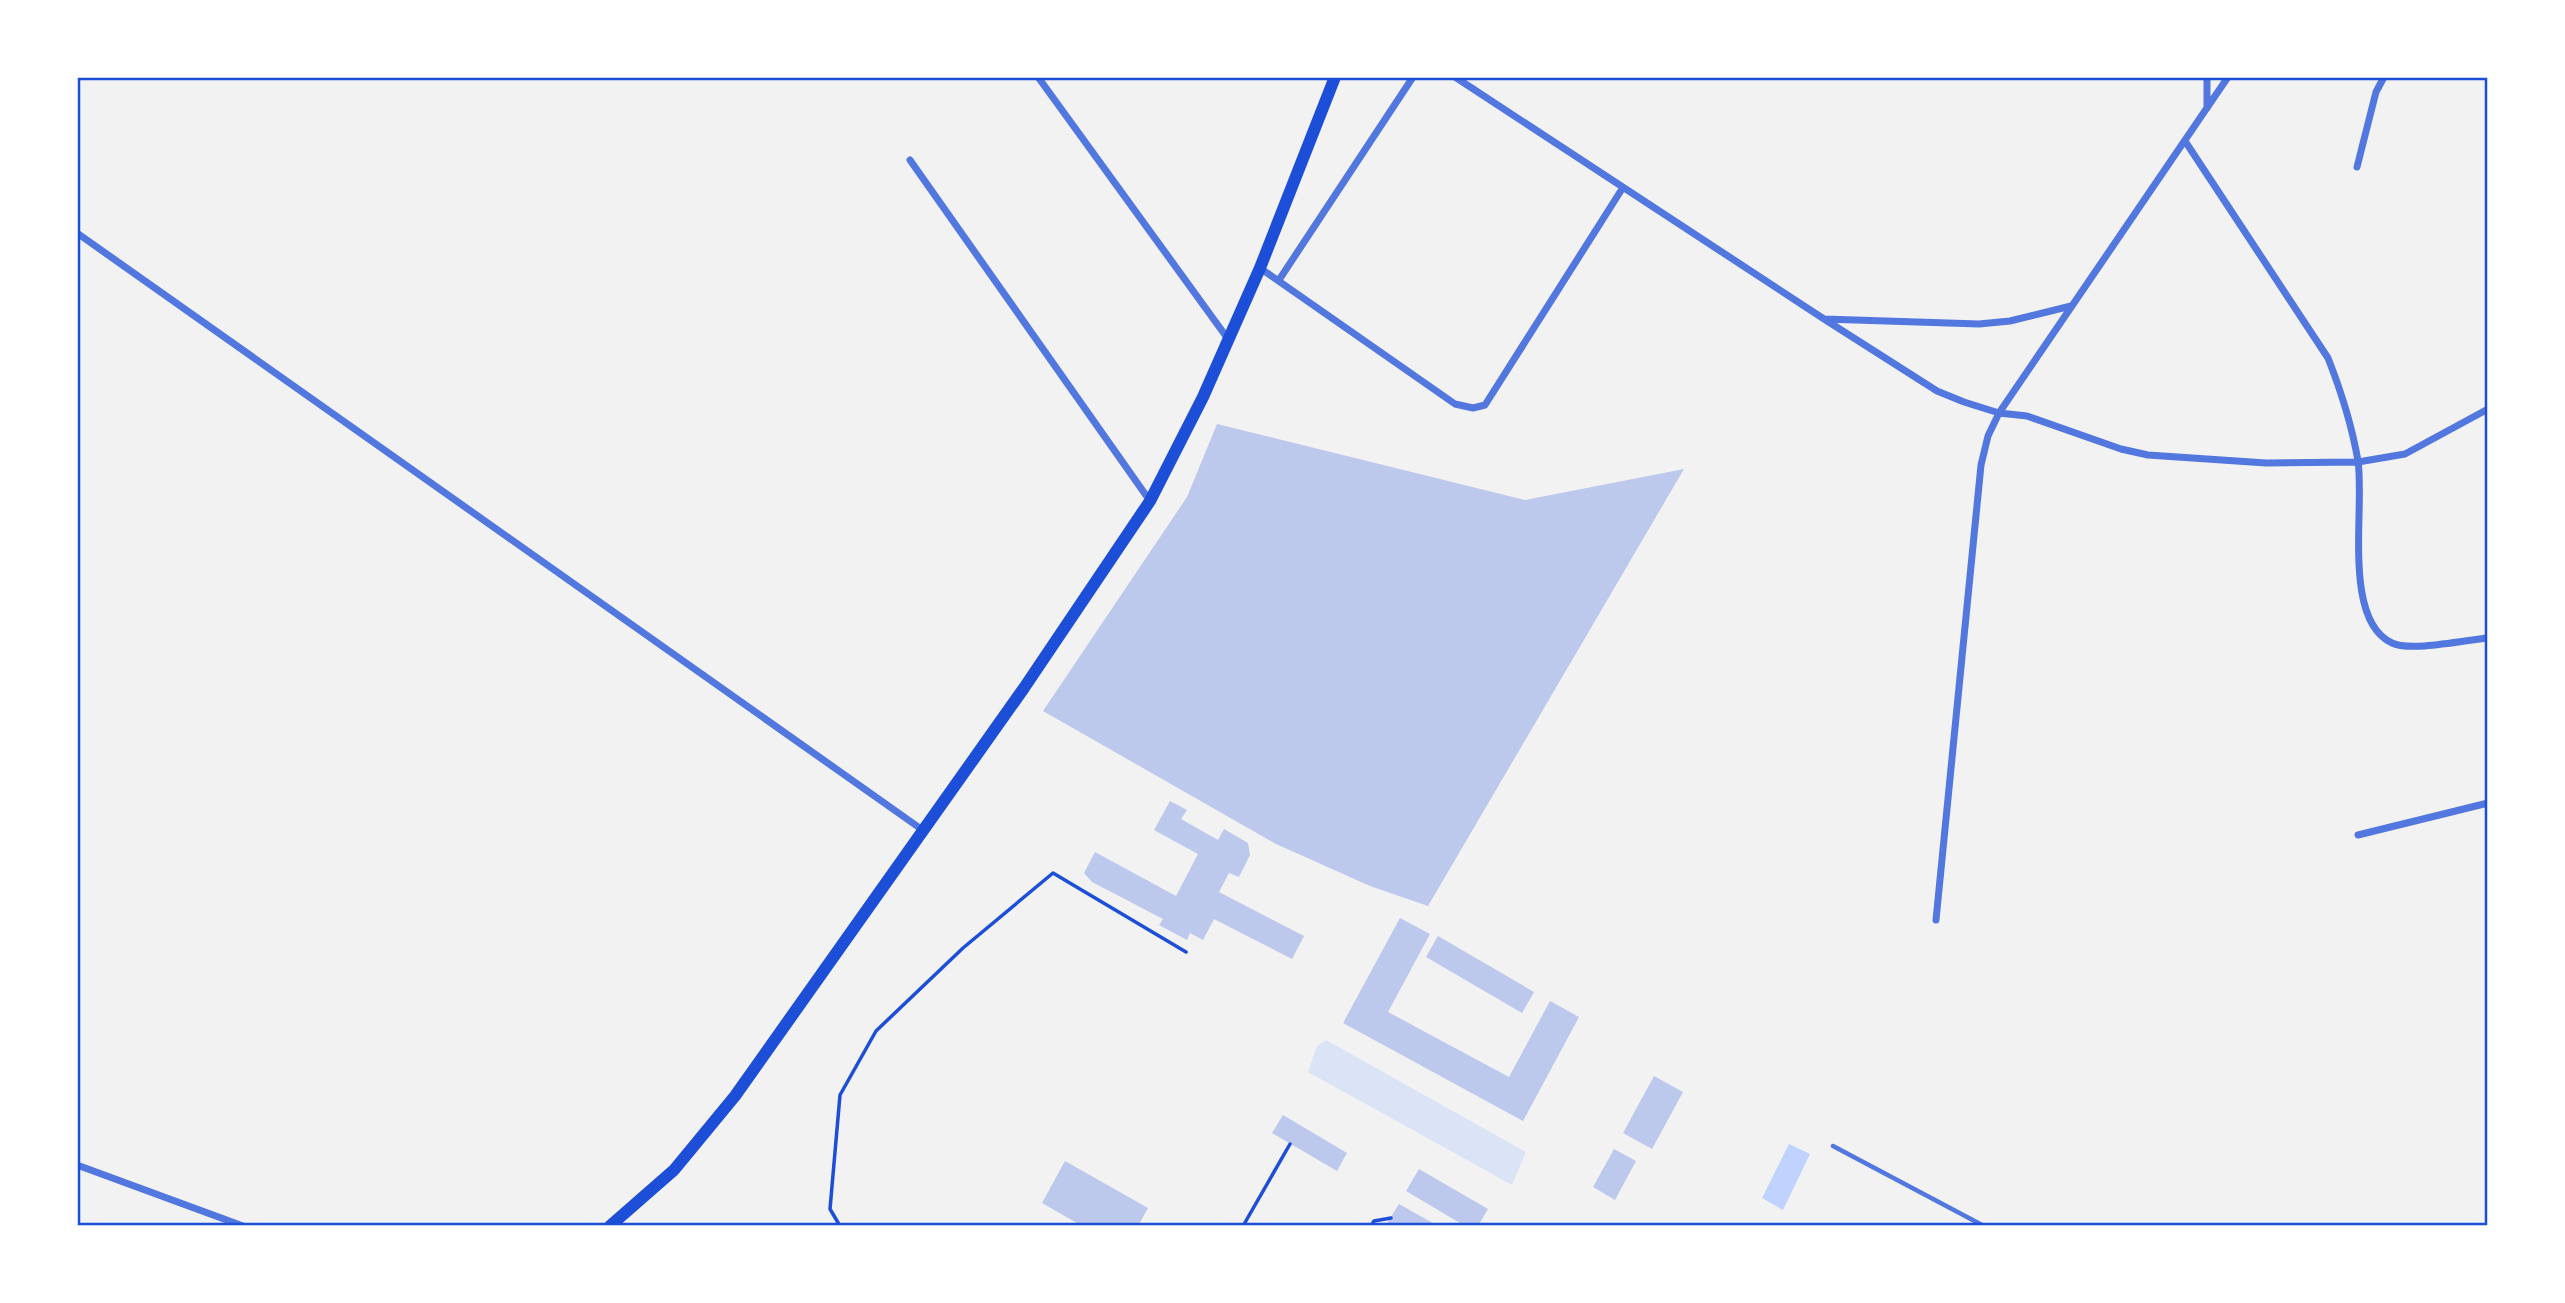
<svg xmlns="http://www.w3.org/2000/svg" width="2565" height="1303" font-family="Merriweather,serif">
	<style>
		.green { fill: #dbe4f7 }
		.water { fill: #bfd3fe }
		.building { fill: #bdc9ec }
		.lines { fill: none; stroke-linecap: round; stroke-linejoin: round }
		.path { stroke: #1d4ed8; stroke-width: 3.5 }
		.service { stroke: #5277de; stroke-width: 4.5 }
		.minor { stroke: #5277de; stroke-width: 7 }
		.secondary { stroke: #1d4ed8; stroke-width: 12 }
		.neatline { fill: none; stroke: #1d4ed8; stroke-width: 2.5 }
	</style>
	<rect width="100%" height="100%" fill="#f2f2f2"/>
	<path class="green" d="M1326,1040L1526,1152L1512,1185L1308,1072L1317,1046Z"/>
	<path class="water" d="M1789,1144L1810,1154L1783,1210L1762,1198Z"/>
	<path class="building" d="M1217,424L1525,500L1684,469L1428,906L1370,886L1276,844L1043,711L1187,497Z
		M1170,801L1187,810L1181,819L1218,840L1224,829L1248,843L1250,855L1239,877L1229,873L1219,892L1304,936L1292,959L1214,919L1203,940L1190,933L1187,940L1159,925L1163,919L1092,882L1084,873L1095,852L1176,896L1198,854L1154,830Z
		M1400,918L1430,934L1388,1012L1509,1077L1550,1001L1579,1017L1523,1121L1343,1023Z
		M1438,936L1534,992L1522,1013L1426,957Z
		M1654,1076L1683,1092L1652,1149L1623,1133Z
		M1283,1115L1347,1153L1337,1171L1272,1133Z
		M1614,1149L1636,1161L1615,1200L1593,1187Z
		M1065,1161L1148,1208L1138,1226H1082L1042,1203Z
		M1419,1169L1488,1209L1478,1226H1465L1406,1191Z
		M1399,1204L1438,1226L1386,1225Z"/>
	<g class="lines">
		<path class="path" d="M840,1226L830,1209L840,1095L876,1031L963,948L1053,873L1186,952
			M1243,1226L1290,1144
			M1371,1226L1374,1221L1391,1218"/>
		<path class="service" d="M1833,1146L1984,1226"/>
		<path class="minor" d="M1038,77L1228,339
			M1455,77L1824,319L1937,391L1964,402L1999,413L2027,416L2121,449L2148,455L2266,463L2358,462L2405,454L2488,409
			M2207,108V77
			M2185,141L2328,358C2341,391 2352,426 2358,461C2365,508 2342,620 2392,643C2410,652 2466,640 2488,638
			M910,160L1150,501
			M2357,167L2376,92L2384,77
			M77,233L924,831
			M1260,268L1455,404L1473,408L1485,405L1622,189
			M1279,280L1413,77
			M1824,319L1979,324L2010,321L2071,306
			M2358,835L2488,803
			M1936,920L1981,465L1988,436L1999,413L2228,77
			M77,1165L243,1226"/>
		<path class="secondary" d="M610,1226L674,1170L735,1096L1024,688L1150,501L1203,397L1260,268L1335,77"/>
	</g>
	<rect width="2565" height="1303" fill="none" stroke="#ffffff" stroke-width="158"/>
	<rect x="79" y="79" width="2407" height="1145" class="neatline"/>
</svg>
